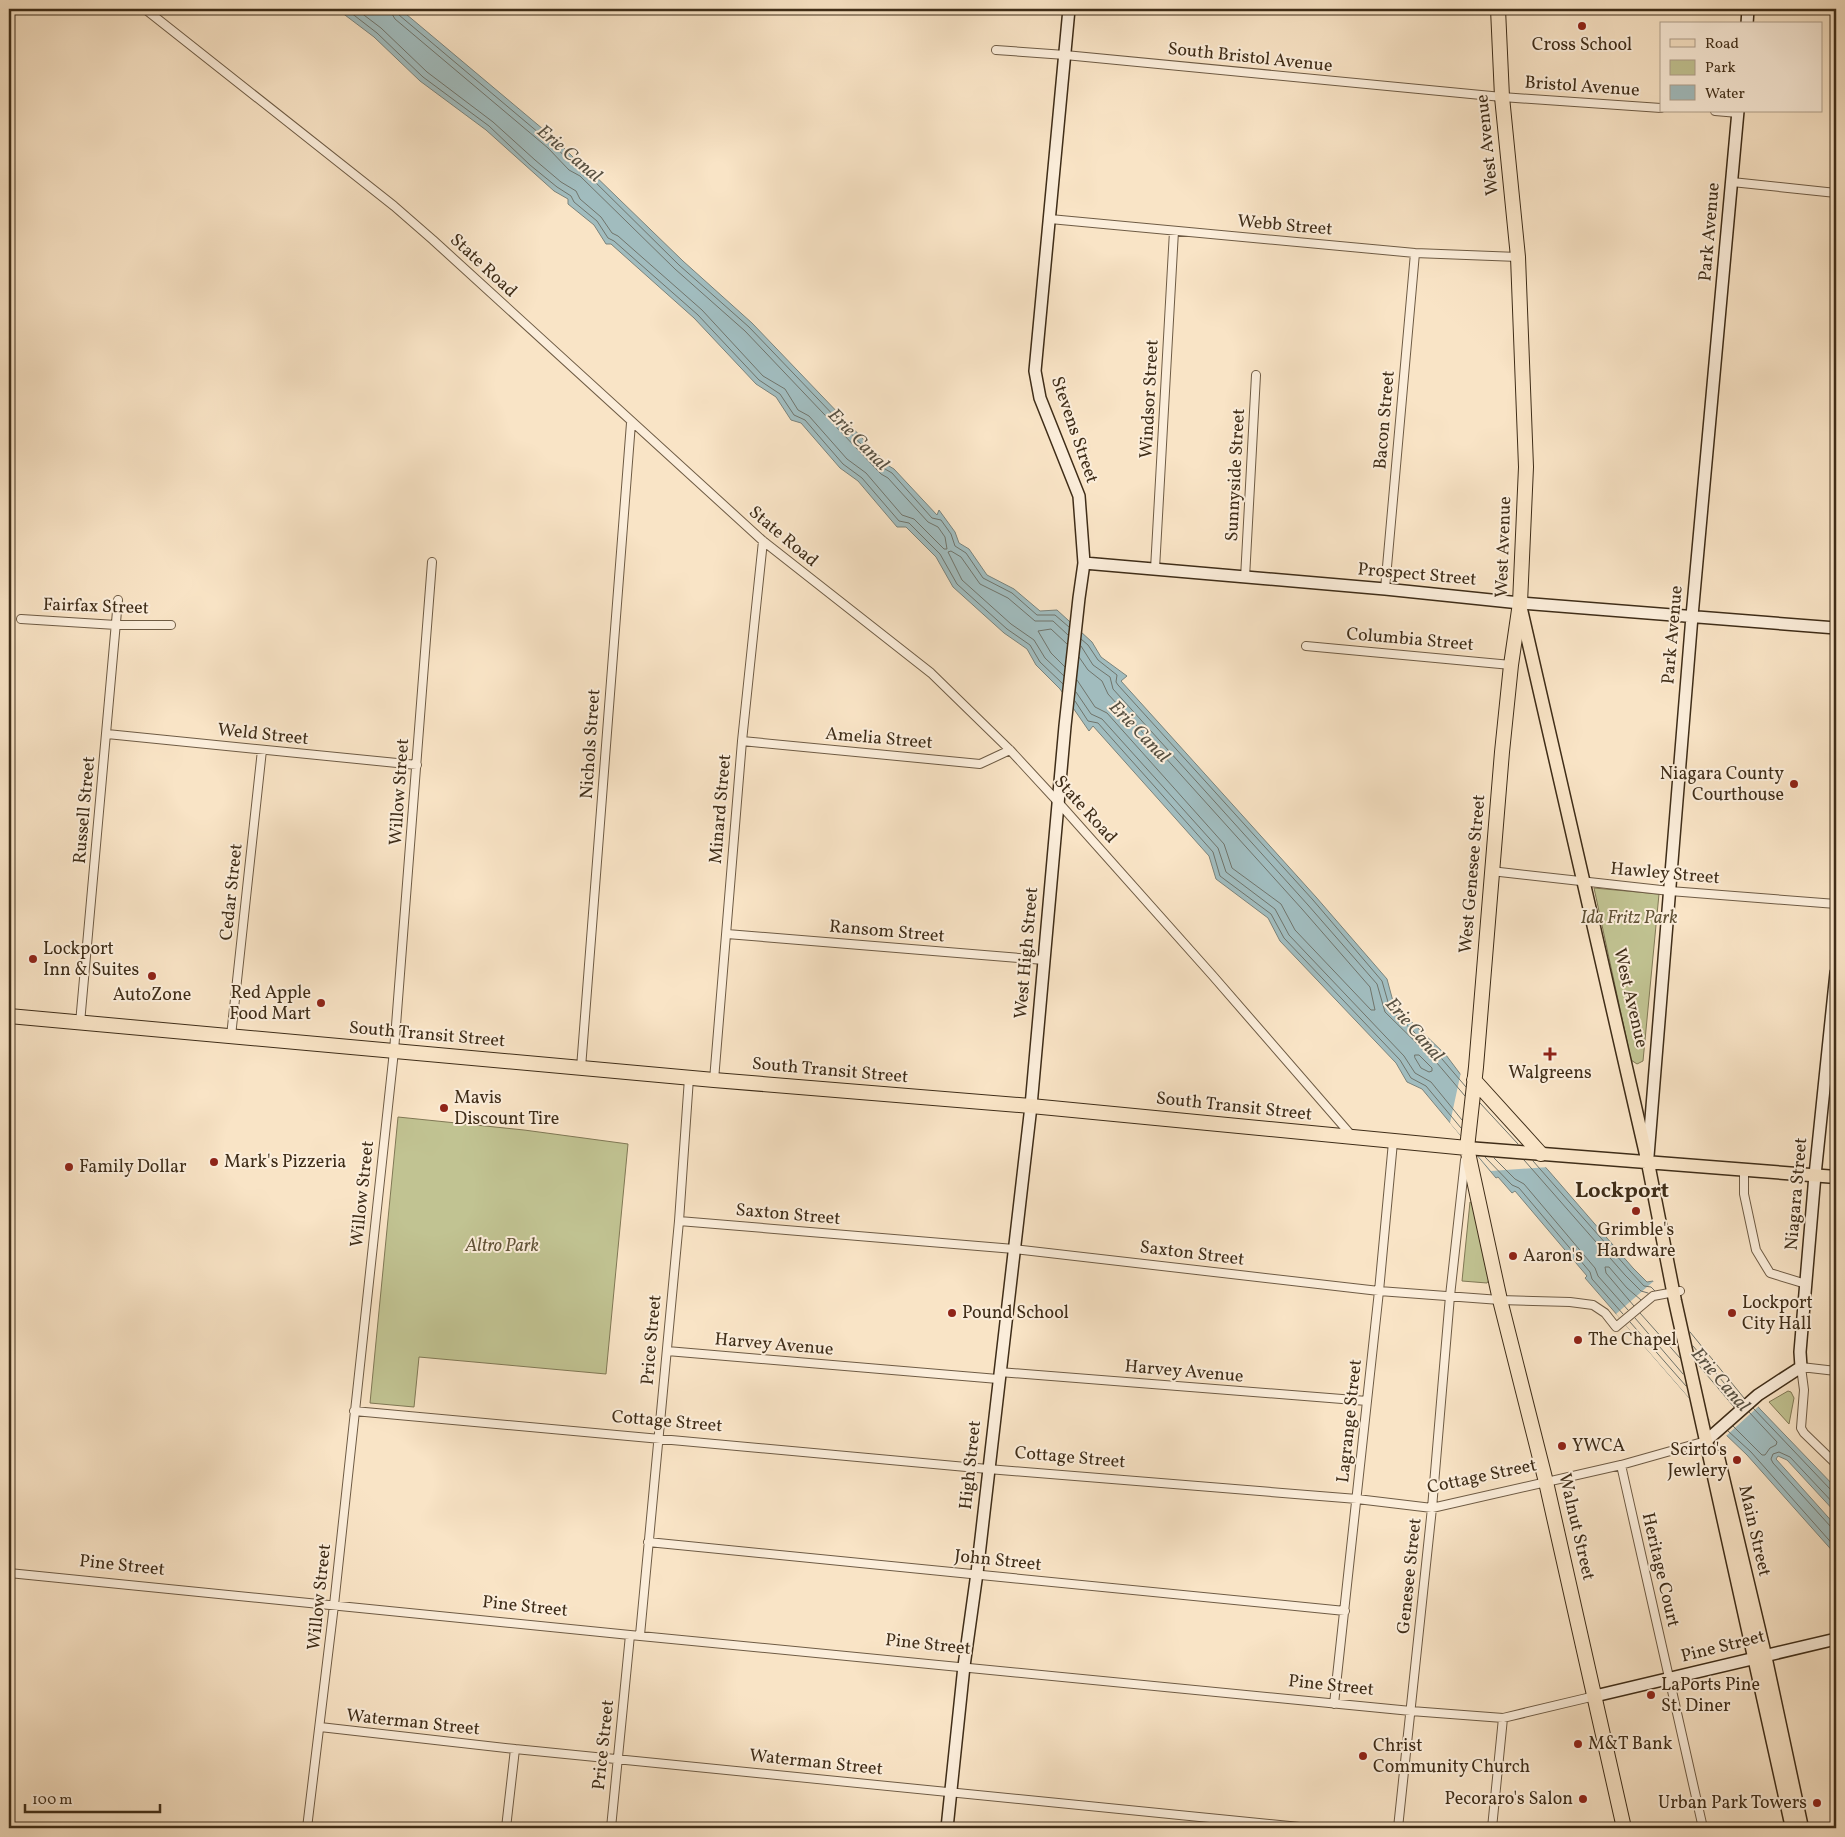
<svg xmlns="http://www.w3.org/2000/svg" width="1845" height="1837" font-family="Vollkorn,serif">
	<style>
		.green { fill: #c1c392; stroke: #807855 }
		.water { fill: #a1bcbe; stroke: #7a837c }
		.pier { fill: #f9e4c6 }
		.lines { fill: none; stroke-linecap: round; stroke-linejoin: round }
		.shore { stroke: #70746b; stroke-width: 1 }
		.street-casing { stroke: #6e5b44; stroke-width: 10 }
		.secondary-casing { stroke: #3f2d18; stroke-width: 14 }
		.primary-casing { stroke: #3f2d18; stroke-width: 15 }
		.highway-casing { stroke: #3f2d18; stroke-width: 16 }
		.street { stroke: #fbedda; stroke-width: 8 }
		.secondary { stroke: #fbedda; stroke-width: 11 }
		.primary { stroke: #f9e4c6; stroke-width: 12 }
		.highway { stroke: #f9e4c6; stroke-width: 14 }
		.poi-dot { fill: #8f2418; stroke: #fbedda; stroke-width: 2 }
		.labels { text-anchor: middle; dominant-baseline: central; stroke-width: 4; stroke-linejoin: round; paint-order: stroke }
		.poi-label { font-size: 18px; fill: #3f2d18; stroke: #fbedda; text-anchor: start }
		.street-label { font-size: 18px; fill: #3f2d18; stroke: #fbedda }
		.park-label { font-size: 18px; font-style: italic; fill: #605236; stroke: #fbedda }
		.water-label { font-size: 19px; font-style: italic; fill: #585142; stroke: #fbedda }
		.district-label { font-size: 22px; font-weight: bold; fill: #3f2d18; stroke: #fbedda }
	</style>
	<rect width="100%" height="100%" fill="#f9e4c6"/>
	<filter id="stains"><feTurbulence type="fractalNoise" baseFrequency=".004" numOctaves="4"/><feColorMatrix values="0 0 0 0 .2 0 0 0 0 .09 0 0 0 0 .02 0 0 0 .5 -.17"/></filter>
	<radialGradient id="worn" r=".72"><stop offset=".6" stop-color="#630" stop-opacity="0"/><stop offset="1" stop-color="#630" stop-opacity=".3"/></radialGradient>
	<path class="green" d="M1594,888L1659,894L1643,1061L1637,1064L1631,1060Z
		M398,1117L524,1130L628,1144L606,1374L419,1357L414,1407L370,1403Z
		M1470,1202L1473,1203L1489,1280L1487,1283L1462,1281Z
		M1788,1391L1791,1392L1794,1398L1789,1424L1769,1402Z"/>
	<path class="water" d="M337,9H400L556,140L577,161L586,167L683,261L752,323L889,466L894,469L937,515L939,510L955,532L959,543L969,549L987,575L1014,589L1040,611L1057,610L1092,642L1101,657L1127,676L1121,681L1316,897L1387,979L1394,1005L1446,1055L1461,1075L1548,1170L1633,1268L1647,1282L1653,1281L1760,1409L1836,1488V1513L1787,1460L1778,1456L1776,1459L1836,1526V1555L1747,1455L1698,1408L1585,1278L1587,1276L1515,1191L1512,1193L1498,1177L1496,1178L1422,1089L1407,1082L1396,1063L1280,941L1268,918L1216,879L1209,856L1093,726L1089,731L1060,689L1036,665L1027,649L1004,633L953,587L936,557L906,527H897L858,481L840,468L801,423L791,420L776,397L756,384L694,318L611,244H606L594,225L568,204V199L554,191L486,130L420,81L374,37Z"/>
	<path class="pier" d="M1461,1072L1549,1167L1491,1171L1450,1123Z
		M1655,1280L1760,1405L1726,1436L1698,1408L1616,1314Z"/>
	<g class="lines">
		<path class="shore" d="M346,9L377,33L423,77L489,126L530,165L557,187L571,196L574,202L597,221L608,238L614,241L698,315L759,380L780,394L794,415L805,420L843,464L862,478L899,521L909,523L940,554L957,584L1007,629L1030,645L1040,662L1063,684
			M356,9L381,28L427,72L493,122L535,160L561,182L576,191L580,199L601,217L612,233L618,236L702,310L763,376L785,389L798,410L809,416L847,459L866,473L902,515L914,519L944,549H947L945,537L938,527L928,522L888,478L881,474L745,331L675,269L580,176L569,170L548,148L395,19L392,14L391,9
			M397,9L399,15L552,144L574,165L584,171L679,265L749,327L885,469L892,473L932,518L941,520L951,534L955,546L966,553L983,578L1012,593L1037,615H1055L1069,627
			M1081,639L1088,645L1098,660L1117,675L1116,682L1118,685L1313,900L1382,981L1390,1009L1442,1059L1466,1087
			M1081,646L1093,665L1110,677L1113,689L1308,905L1377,984L1385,1012L1437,1063L1465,1096
			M1065,667L1051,653L1038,631L1051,629L1067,644
			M1064,676L1045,658L1034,640L1011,624L962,580L948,552L951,551L961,557L980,584L1008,598L1035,621H1053L1068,635
			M1077,680L1095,707L1107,713L1224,844L1232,868L1281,904L1295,930L1371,1010H1375L1370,987L1302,909L1108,694L1102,681L1088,670L1079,657
			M1076,692L1091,714L1102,719L1218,848L1226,872L1275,909L1289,935L1404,1056L1415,1073L1431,1082L1462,1120
			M1075,701L1088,721L1098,723L1213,852L1220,876L1271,914L1284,938L1400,1060L1411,1078L1426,1086L1461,1128
			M1415,1055H1419L1432,1068V1071L1429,1072L1421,1068L1415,1058Z
			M1480,1103L1518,1144
			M1485,1157L1512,1185L1519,1188L1590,1272L1592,1279L1623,1314
			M1494,1158L1515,1179L1524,1184L1595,1268L1598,1276L1628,1310
			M1524,1160L1625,1275L1641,1291L1648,1293
			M1533,1161L1630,1271L1644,1286L1651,1287L1655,1291
			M1634,1306L1606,1273L1605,1267H1609L1627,1288L1641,1300
			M1640,1313L1680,1358
			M1635,1318L1683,1374
			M1630,1322L1686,1386
			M1690,1332L1744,1398
			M1693,1346L1740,1402
			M1696,1362L1734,1407
			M1753,1408L1830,1489L1836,1491
			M1733,1426L1762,1455H1765L1770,1448L1776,1445L1777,1442L1749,1412
			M1728,1431L1751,1452L1836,1548
			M1836,1506L1790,1457L1779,1452L1773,1454L1771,1459L1773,1463L1831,1527L1836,1529"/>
		<defs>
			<path id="street" d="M145,9L394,206L433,240L763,541L931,673L1010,750L1058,802L1213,976L1352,1136
				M996,50L1065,55L1502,97L1661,108
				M1715,111L1738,113
				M1732,182L1836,193
				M1050,219L1415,253L1518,257
				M1155,569L1174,231
				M1245,578L1256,375
				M1385,589L1415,253
				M21,619L116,625H171
				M1306,646L1511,665
				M107,734L417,765
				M742,741L980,764L1010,750
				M1491,871L1670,891L1836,904
				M727,934L1044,960
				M80,1023L118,600
				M231,1036L262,750
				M581,1068L631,423
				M714,1080L742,741L763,541
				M1744,1170V1194L1756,1250L1770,1273L1806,1284
				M679,1221L1014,1249L1379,1291L1500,1300L1570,1302L1593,1305L1605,1313L1616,1327L1653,1296L1680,1291
				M667,1351L998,1379
				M1836,1371L1801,1367L1804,1390L1801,1428L1804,1433L1836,1464
				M999,1372L1367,1401
				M354,1411L988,1469L1357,1499L1432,1508L1621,1465L1706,1441
				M1621,1465L1703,1828
				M648,1542L1345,1611
				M9,1573L630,1635L1411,1711L1503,1718L1595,1696
				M640,1635L679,1221L689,1078
				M1334,1704L1379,1291L1393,1142
				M320,1727L515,1749L1310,1828
				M307,1828L334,1605L394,1051L432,562
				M506,1828L515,1749
				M611,1828L630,1635
				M1398,1828L1432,1508L1450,1296L1465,1160
				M1492,1828L1503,1718"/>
			<path id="secondary" d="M1747,24L1748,9
				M1084,563L1385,589L1520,603L1836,628
				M1648,1156L1692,616L1738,111
				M1706,1441L1758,1395L1801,1367L1800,1352L1815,1175L1836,973
				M1595,1696L1836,1639
				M947,1828L964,1666L977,1573L1031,1106L1065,726L1079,598L1084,563L1079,496L1040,398L1035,371L1069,9"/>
			<path id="primary" d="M1520,605L1648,1163L1675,1301L1792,1828
				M1467,1148L1836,1177
				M1718,1457L1765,1655L1802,1828"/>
			<path id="highway" d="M1498,9L1502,97L1518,257L1526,467L1520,603L1511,665L1502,752L1476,1067L1467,1148L1500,1300L1546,1482L1624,1828
				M9,1016L714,1080L1031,1106L1467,1148
				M1474,1080L1541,1154"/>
		</defs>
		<use href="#street" class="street-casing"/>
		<use href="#secondary" class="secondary-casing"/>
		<use href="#primary" class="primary-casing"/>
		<use href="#highway" class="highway-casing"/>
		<use href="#street" class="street"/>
		<use href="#secondary" class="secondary"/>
		<use href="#primary" class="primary"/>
		<use href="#highway" class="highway"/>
	</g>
	<g class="poi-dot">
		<circle cx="1582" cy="26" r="5"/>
		<circle cx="1794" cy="784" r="5"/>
		<circle cx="33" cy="959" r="5"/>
		<circle cx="152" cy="976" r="5"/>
		<circle cx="321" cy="1003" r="5"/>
		<path d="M1547.5 1046.5h5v5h5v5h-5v5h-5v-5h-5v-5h5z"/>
		<circle cx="444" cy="1108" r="5"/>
		<circle cx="214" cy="1162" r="5"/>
		<circle cx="69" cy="1167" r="5"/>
		<circle cx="1636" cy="1211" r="5"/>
		<circle cx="1513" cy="1256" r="5"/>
		<circle cx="952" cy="1313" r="5"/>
		<circle cx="1732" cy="1313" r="5"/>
		<circle cx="1578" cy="1340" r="5"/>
		<circle cx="1562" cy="1446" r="5"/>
		<circle cx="1737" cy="1460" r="5"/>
		<circle cx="1651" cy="1695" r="5"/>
		<circle cx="1578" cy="1744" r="5"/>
		<circle cx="1363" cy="1756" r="5"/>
		<circle cx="1583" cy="1799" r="5"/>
		<circle cx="1817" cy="1803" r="5"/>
	</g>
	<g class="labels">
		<g class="poi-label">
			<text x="1582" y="45" text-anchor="middle">Cross School</text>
			<text x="1784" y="774" text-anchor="end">Niagara County<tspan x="1784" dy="21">Courthouse</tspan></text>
			<text x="43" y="949">Lockport<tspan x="43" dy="21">Inn &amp; Suites</tspan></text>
			<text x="311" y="993" text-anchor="end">Red Apple<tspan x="311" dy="21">Food Mart</tspan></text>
			<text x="152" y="995" text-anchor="middle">AutoZone</text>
			<text x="1550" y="1073" text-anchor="middle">Walgreens</text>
			<text x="454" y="1098">Mavis<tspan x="454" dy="21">Discount Tire</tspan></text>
			<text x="224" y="1162">Mark's Pizzeria</text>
			<text x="79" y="1167">Family Dollar</text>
			<text x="1636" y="1230" text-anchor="middle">Grimble's<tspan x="1636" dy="21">Hardware</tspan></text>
			<text x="1523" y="1256">Aaron's</text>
			<text x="1742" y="1303">Lockport<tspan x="1742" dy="21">City Hall</tspan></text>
			<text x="962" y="1313">Pound School</text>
			<text x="1588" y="1340">The Chapel</text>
			<text x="1572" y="1446">YWCA</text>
			<text x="1727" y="1450" text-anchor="end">Scirto's<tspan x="1727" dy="21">Jewlery</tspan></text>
			<text x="1661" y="1685">LaPorts Pine<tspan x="1661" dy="21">St. Diner</tspan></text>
			<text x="1588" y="1744">M&amp;T Bank</text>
			<text x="1373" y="1746">Christ<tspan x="1373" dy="21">Community Church</tspan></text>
			<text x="1573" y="1799" text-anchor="end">Pecoraro's Salon</text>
			<text x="1807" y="1803" text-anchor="end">Urban Park Towers</text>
		</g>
		<g class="street-label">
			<text transform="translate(1250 58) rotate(6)">South Bristol Avenue</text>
			<text transform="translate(1582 87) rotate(4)">Bristol Avenue</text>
			<text transform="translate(1488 145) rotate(-96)">West Avenue</text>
			<text transform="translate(1285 226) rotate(5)">Webb Street</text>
			<text transform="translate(1710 232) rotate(-85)">Park Avenue</text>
			<text transform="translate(483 266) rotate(43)">State Road</text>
			<text transform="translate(1150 399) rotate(-87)">Windsor Street</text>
			<text transform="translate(1385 420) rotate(-85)">Bacon Street</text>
			<text transform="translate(1074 430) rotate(71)">Stevens Street</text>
			<text transform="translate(1236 475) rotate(-87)">Sunnyside Street</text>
			<text transform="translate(783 537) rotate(40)">State Road</text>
			<text transform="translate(1504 547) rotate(-88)">West Avenue</text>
			<text transform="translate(1417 575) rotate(5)">Prospect Street</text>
			<text transform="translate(96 607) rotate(2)">Fairfax Street</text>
			<text transform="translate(1673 635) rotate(-85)">Park Avenue</text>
			<text transform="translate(1410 640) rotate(5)">Columbia Street</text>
			<text transform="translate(263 735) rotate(6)">Weld Street</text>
			<text transform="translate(879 739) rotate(5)">Amelia Street</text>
			<text transform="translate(591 744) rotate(-86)">Nichols Street</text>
			<text transform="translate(400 792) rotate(-86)">Willow Street</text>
			<text transform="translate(721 809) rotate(-85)">Minard Street</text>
			<text transform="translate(85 810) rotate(-85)">Russell Street</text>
			<text transform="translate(1085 810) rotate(48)">State Road</text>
			<text transform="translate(1473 874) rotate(-85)">West Genesee Street</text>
			<text transform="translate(1665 874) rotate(5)">Hawley Street</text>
			<text transform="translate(232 892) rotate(-84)">Cedar Street</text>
			<text transform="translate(887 932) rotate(5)">Ransom Street</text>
			<text transform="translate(1027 953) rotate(-85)">West High Street</text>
			<text transform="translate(1630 998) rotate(77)">West Avenue</text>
			<text transform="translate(427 1035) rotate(5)">South Transit Street</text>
			<text transform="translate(830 1071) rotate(5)">South Transit Street</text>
			<text transform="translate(1234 1107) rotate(6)">South Transit Street</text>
			<text transform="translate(363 1194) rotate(-84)">Willow Street</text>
			<text transform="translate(1797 1194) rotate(-85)">Niagara Street</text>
			<text transform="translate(788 1215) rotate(5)">Saxton Street</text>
			<text transform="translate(1192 1254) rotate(7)">Saxton Street</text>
			<text transform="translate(652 1340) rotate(-85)">Price Street</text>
			<text transform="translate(774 1345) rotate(5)">Harvey Avenue</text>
			<text transform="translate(1184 1372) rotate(5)">Harvey Avenue</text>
			<text transform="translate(1350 1421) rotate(-84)">Lagrange Street</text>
			<text transform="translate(667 1422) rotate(5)">Cottage Street</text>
			<text transform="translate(1070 1458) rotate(5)">Cottage Street</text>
			<text transform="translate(971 1465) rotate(-84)">High Street</text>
			<text transform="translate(1482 1477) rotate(-12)">Cottage Street</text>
			<text transform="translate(1576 1527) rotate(77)">Walnut Street</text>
			<text transform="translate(1754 1531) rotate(77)">Main Street</text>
			<text transform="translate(998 1561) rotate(6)">John Street</text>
			<text transform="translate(122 1566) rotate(6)">Pine Street</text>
			<text transform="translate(1660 1570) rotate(77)">Heritage Court</text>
			<text transform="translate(1410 1576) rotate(-84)">Genesee Street</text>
			<text transform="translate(320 1597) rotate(-84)">Willow Street</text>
			<text transform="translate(525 1607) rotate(6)">Pine Street</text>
			<text transform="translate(928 1645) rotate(6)">Pine Street</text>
			<text transform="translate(1723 1647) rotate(-14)">Pine Street</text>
			<text transform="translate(1331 1686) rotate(6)">Pine Street</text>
			<text transform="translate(413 1723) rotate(6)">Waterman Street</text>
			<text transform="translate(604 1745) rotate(-84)">Price Street</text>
			<text transform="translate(816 1763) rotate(6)">Waterman Street</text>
		</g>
		<g class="park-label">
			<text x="1629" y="918">Ida Fritz Park</text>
			<text x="502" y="1246">Altro Park</text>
		</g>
		<g class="water-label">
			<text transform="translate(569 154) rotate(40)">Erie Canal</text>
			<text transform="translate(858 440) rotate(46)">Erie Canal</text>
			<text transform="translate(1139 732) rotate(46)">Erie Canal</text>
			<text transform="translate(1414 1030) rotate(49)">Erie Canal</text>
			<text transform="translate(1720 1380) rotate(49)">Erie Canal</text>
		</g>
		<g class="district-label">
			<text x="1622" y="1191">Lockport</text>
		</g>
	</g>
	<rect width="1845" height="1837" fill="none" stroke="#f9e4c6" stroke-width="30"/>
	<rect x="10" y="10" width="1825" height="1817" fill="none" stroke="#3f2d18" stroke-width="2.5"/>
	<rect x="15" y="15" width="1815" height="1807" fill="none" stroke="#3f2d18"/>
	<rect x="1660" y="22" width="162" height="90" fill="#fbedda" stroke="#b0a08c"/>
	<rect x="1670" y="39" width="25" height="8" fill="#f9e4c6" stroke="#b0a08c"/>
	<text x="1705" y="48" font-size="15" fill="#3f2d18">Road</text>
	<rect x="1670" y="60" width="25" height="15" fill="#c1c392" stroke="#b0a08c"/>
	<text x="1705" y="72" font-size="15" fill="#3f2d18">Park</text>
	<rect x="1670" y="85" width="25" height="15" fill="#a1bcbe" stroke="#b0a08c"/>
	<text x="1705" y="98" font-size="15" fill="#3f2d18">Water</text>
	<path d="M25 1804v8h135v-8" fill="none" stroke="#3f2d18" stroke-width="2.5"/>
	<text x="32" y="1804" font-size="15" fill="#3f2d18" stroke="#fbedda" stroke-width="4" paint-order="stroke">100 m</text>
	<rect width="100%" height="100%" filter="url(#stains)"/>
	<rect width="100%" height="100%" fill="url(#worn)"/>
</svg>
